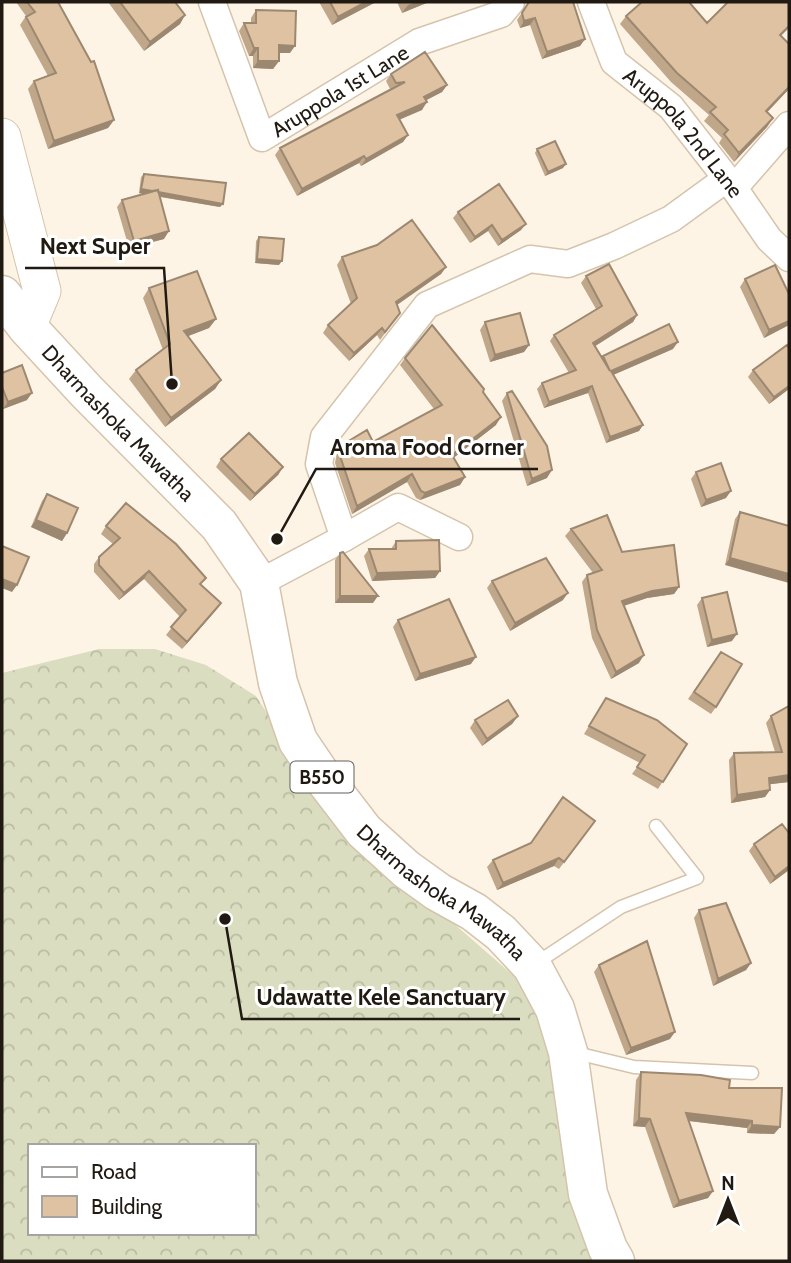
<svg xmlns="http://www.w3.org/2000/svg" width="791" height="1263" font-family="Cabin,sans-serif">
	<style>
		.forest { fill: url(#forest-crowns); fill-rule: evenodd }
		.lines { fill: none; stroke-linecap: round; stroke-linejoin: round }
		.lane-casing { stroke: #d5c4ad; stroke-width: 15 }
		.street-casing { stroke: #d5c4ad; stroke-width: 29 }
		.secondary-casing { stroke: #d5c4ad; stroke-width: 39 }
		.primary-casing { stroke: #d5c4ad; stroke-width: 41 }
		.lane { stroke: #fff; stroke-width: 12 }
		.street { stroke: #fff; stroke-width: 26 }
		.secondary { stroke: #fff; stroke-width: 37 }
		.primary { stroke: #fff; stroke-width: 38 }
		.wall { fill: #c0a78a }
		.shaded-wall { fill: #9c8871 }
		.building { fill: #dfc2a1; stroke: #9c8871; stroke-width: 2 }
		.labels { text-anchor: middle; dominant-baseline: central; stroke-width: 6; stroke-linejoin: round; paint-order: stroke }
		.shield { fill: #fff; stroke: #635f59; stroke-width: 2 }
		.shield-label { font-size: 19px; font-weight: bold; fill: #201a12 }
		.street-label { font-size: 21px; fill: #201a12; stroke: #fff }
		.leader { fill: none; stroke: #201a12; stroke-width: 2.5 }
		.callout-dot { fill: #201a12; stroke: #fff; stroke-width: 2.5 }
		.callout-label { font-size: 23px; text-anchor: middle; font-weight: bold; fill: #201a12; stroke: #fff; stroke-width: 6; stroke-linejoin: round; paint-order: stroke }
	</style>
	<defs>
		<pattern id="forest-crowns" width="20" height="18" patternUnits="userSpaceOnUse" patternTransform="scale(1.75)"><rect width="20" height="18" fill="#daddbf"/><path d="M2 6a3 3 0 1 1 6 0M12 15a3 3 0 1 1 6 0" fill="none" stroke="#bbbda3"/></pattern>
	</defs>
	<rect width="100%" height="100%" fill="#fef4e5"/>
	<path class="forest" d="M99,649H155L206,665L256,696L291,750L383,862L514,976L538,1008L615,1261H2V673ZM30,1146H254V1233H30Z"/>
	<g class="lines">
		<defs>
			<path id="lane" d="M535,964L621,907L697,878L656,826
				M572,1052L634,1067L752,1073"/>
			<g id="street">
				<path id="s1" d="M212,2L262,138L419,42L501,14L511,2"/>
				<path id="s2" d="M591,2L614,62L671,107L734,188L769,239L789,258"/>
				<path d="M734,188L789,125"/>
				<path d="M344,538L398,507L459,537"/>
				<path d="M259,583L344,538L319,464L324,437L427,305L530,259L568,264L614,246L671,219L726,179"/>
			</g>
			<path id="secondary" d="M2,137L42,291L27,327"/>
			<g id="primary">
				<path id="s3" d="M2,295L27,327L87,392L219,525L259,583L278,683L298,741L321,775L364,831L406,869L438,892L474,912L501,933L532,966L555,1009L568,1052L588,1194L608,1249L615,1261"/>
			</g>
		</defs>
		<use href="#lane" class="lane-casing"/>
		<use href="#street" class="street-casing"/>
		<use href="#secondary" class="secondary-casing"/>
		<use href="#primary" class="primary-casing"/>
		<use href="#lane" class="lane"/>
		<use href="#street" class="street"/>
		<use href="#secondary" class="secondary"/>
		<use href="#primary" class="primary"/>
	</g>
	<path class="wall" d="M16,2H58L114,120L108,128L48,149L28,89L34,81L48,76L20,25L26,16Z
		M108,2H175L185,15L180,24L144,51Z
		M319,2H376L332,25Z
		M397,2H429L402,13Z
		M529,2L585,39L580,46L542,59L530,25L520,28L517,20Z
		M789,2V28L781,36L789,44V89L767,112L773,118L767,127L734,162L719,143L722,138L704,121L709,115L671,82L620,24L626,16L707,23Z
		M256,10L290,53H279V61L273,69L253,68V56H249L239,31L244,23H251V18Z
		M391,74L447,85L442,92L426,100L422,110L399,119L408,135L403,142L361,166L359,163L297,196L275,155L280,148L390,89L386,81Z
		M537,149L563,168L545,176L535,153Z
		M144,174L220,207L160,197L164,239L129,248L117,207L122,200L143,194L139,193L141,177Z
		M458,212L521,230L498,246L488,231L470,243L453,218Z
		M259,237L279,265L255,263L256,241Z
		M342,257L446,267L441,274L397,305L400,313L380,340L377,335L349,361L323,333L328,325L351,304L337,265Z
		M586,276L637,315L633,322L595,346L602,358L603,356L673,349L613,375L643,425L639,431L606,443L588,393L544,408L537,389L542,383L569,373L550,341L554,335L596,309L581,283Z
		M745,279L789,325L764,338L740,287Z
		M149,288L216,319L209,328L188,336L221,380L215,389L165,427L129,379L136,370L163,350L143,298Z
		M485,322L529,345L524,352L490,362L480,330Z
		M405,358L483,392L496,425L453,458L465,477L460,485L420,500L416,498L407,482L352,514L335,463L337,452L342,445L373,442L434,409L400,365Z
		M753,370L789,389L769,404L748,377Z
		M2,373L27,400L3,409L2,407Z
		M507,393L547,478L527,486L502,401Z
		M221,459L283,467L278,475L250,501L216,467Z
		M696,472L726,498L701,507L691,479Z
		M47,494L67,533L62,541L31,527L42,501Z
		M740,512L789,526L725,565L735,519Z
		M106,526L201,585L216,610L182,649L166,635L180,617L144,579L119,600L94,572V564L99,557L113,544L101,534Z
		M571,529L622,552L679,587L674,594L647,598L624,606L639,663L611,679L592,638L582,582L587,575L593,573L565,536Z
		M396,541L440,571L435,578L372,581L364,556L369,549H391Z
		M340,553L373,603H335V560Z
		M492,581L563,600L510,631L487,588Z
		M702,598L732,641L707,647L697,605Z
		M398,620L471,664L415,681L393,627Z
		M721,652L716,707L711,714L688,699Z
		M606,698L687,744L658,789L632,774L640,763L584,734Z
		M789,706V782L770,784V790L765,797L731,803L729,760L734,753L775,752L766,723L771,716Z
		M518,716L512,724L482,746L470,728L475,720Z
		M595,821L559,869L554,866L497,890L487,867L493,860Z
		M789,833V870L770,884L749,851L754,844Z
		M699,910L751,963L746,970L713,986L694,918Z
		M599,965L670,1039L626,1055L594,972Z
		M641,1072L729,1088L780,1127L774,1134L747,1133V1128L689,1121L713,1191L708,1198L673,1208L645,1127L633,1126L636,1080Z"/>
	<path class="shaded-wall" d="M366,2H376L332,25L338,17Z
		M416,2H429L402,13L408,5Z
		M185,15L180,24L144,51L150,42Z
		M535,18L530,25L520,28L524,21Z
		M585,39L580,46L542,59L547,52Z
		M279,45L295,46L290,53H274Z
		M254,48H258L253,56H249Z
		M258,61H279L273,69L253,68Z
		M447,85L442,92L419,104L424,97Z
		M789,87V89L760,120L766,111Z
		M427,102L422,110L392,123L397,115Z
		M773,118L767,127L734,162L739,153Z
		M114,120L108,128L48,149L54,141Z
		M408,135L403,142L361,166L366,159Z
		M364,156L359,163L297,196L302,189Z
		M566,164L563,168L545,176L548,172Z
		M141,189L223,204L220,207L139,193Z
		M526,224L521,230L498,246L502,240Z
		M492,225L488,231L470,243L475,237Z
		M169,231L164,239L129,248L134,241Z
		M257,259L282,261L279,265L255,263Z
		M446,267L441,274L391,309L396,302Z
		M637,315L633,322L589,350L593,343Z
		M216,319L209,328L178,340L184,331Z
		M789,321V325L764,338L769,330Z
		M382,328L377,335L349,361L354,353Z
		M678,342L673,349L606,378L611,371Z
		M529,345L524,352L490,362L495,355Z
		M221,380L215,389L165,427L171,418Z
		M592,386L588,393L544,408L549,402Z
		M789,386V389L769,404L774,397Z
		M32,393L27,400L3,409L8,402Z
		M501,417L496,425L447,463L452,455Z
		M643,425L639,431L606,443L610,437Z
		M283,467L278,475L250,501L255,494Z
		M552,470L547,478L527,486L532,479Z
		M412,474L407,482L352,514L357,506Z
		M465,477L460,485L420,500L425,493Z
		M731,491L726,498L701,507L706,500Z
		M36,520L67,533L62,541L31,527Z
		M730,558L789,574V583L725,565Z
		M149,571L144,579L119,600L124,593Z
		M440,571L435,578L372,581L377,573Z
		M2,579L17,585L12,592L2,588Z
		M679,587L674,594L647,598L617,608L622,601L652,591Z
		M568,593L563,600L510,631L515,623Z
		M340,596H378L373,603H335Z
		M221,603L216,610L182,649L187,642Z
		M737,634L732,641L707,647L712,640Z
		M644,655L639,663L611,679L616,672Z
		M476,657L471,664L415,681L420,674Z
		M518,716L512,724L482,746L487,739Z
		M789,775V782L764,785L769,778Z
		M770,790L765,797L731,803L737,795Z
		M559,858L554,866L497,890L503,883Z
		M789,866V870L770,884L775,877Z
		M751,963L746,970L713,986L718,979Z
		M675,1032L670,1039L626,1055L631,1048Z
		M686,1113L752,1121L747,1128L681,1120Z
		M639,1118L650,1119L645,1127L633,1126Z
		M752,1125L780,1127L774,1134L747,1133Z
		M713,1191L708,1198L673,1208L679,1201Z"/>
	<path class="building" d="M27,2H58L91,62L94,61L114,120L54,141L34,81L56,73L26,17L35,12Z
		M120,2H175L185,15L150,42Z
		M330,2H366L338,17Z
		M529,2H573L585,39L547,52L535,18L524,21L522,13Z
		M642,2H689L707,23L728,2H789V26L780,35L789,44V87L766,111L773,118L739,153L724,134L728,130L710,112L716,107L677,73L626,16Z
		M256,10L296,11L295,46L279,45V61H258V48H254L244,23H256Z
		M425,52L447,85L424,97L427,102L397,115L408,135L366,159L364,156L302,189L280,148L405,82L396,83L391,74Z
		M555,141L566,164L548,172L537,149Z
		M144,174L226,183L223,204L158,192V190L152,191L141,189Z
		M499,184L526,224L502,240L492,225L475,237L458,212Z
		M158,190L169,231L134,241L122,200Z
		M412,220L446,267L396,302L400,313L385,332L382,328L354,353L328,325L357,298L342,257L377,245Z
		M259,237L284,239L282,261L257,259Z
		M609,264L637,315L593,343L610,371L603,356L669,324L678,342L611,371L643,425L610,437L592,386L549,402L542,383L576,370L554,335L602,306L586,276Z
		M775,265L789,294V321L769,330L745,279Z
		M197,271L216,319L184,331L221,380L171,418L136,370L170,344L149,288Z
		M520,313L529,345L495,355L485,322Z
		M432,325L484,389L483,392L501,417L452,455L465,477L425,493L421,491L412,474L357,506L340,456L342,445L367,430L373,442L442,405L405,358Z
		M787,345L789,348V386L774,397L753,370Z
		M22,365L32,393L8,402L2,387V373Z
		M512,391L547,446L552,470L532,479L507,393Z
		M249,433L283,467L255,494L221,459Z
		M721,463L731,491L706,500L696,472Z
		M47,494L78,508L67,533L36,520Z
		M126,503L176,544L206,578L200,584L221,603L187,642L171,627L186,610L149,571L124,593L99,565V557L120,538L106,526Z
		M740,512L789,526V574L730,558Z
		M607,515L622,552L674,545L679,587L652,591L622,601L644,655L616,672L597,630L587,575L602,570L571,529Z
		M439,540L440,571L377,573L369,549H396V541Z
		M2,546L29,557L17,585L2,579Z
		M343,552L378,596H340V553Z
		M546,558L568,593L515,623L492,581Z
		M727,592L737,634L712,640L702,598Z
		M449,599L476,657L420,674L398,620Z
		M721,652L742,664L716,707L694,692Z
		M606,698L657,720L687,744L663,782L637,767L645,755L589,726Z
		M508,700L518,716L487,739L475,720Z
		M789,706V775L769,778L770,790L737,795L734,753L782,752L771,716Z
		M563,797L595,821L564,862L559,858L503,883L493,860L531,843Z
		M782,824L789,833V866L775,877L754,844Z
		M726,903L751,963L718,979L699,910Z
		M647,941L675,1032L631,1048L599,965Z
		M641,1072L701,1075L730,1080L729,1088H782L780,1127L752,1125V1121L686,1113L713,1191L679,1201L650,1119L639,1118Z"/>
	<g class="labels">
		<rect class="shield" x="290.5" y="761.5" width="63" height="31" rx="5"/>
		<g class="shield-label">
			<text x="322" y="777">B550</text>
		</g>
		<g class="street-label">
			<text stroke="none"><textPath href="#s1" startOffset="236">Aruppola 1st Lane</textPath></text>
			<text stroke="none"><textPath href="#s2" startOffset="164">Aruppola 2nd Lane</textPath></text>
			<text stroke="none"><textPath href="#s3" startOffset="173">Dharmashoka Mawatha</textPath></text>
			<text stroke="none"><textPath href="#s3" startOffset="761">Dharmashoka Mawatha</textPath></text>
		</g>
	</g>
	<path class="leader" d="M172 384L164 268H25M277 539L316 469H538M225 919L242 1019H520"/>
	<g class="callout-dot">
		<circle cx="172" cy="384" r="7"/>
		<circle cx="277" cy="539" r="7"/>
		<circle cx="225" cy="919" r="7"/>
	</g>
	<g class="callout-label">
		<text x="95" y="254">Next Super</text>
		<text x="427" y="455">Aroma Food Corner</text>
		<text x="381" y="1005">Udawatte Kele Sanctuary</text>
	</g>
	<rect width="791" height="1263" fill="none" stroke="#201a12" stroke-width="7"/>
	<rect x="28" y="1144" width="228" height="91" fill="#ffffff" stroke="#a6a3a0" stroke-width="2"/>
	<rect x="42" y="1167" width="35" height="10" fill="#ffffff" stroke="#a6a3a0" stroke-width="2"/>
	<text x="91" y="1179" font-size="21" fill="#201a12">Road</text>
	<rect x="42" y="1196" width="35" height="21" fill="#dfc2a1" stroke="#a6a3a0" stroke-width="2"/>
	<text x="91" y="1214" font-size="21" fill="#201a12">Building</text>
	<g transform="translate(728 1200)" stroke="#ffffff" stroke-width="5" paint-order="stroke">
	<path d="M0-5L12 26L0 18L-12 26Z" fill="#201a12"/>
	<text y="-10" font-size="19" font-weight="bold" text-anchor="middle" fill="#201a12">N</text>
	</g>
</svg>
